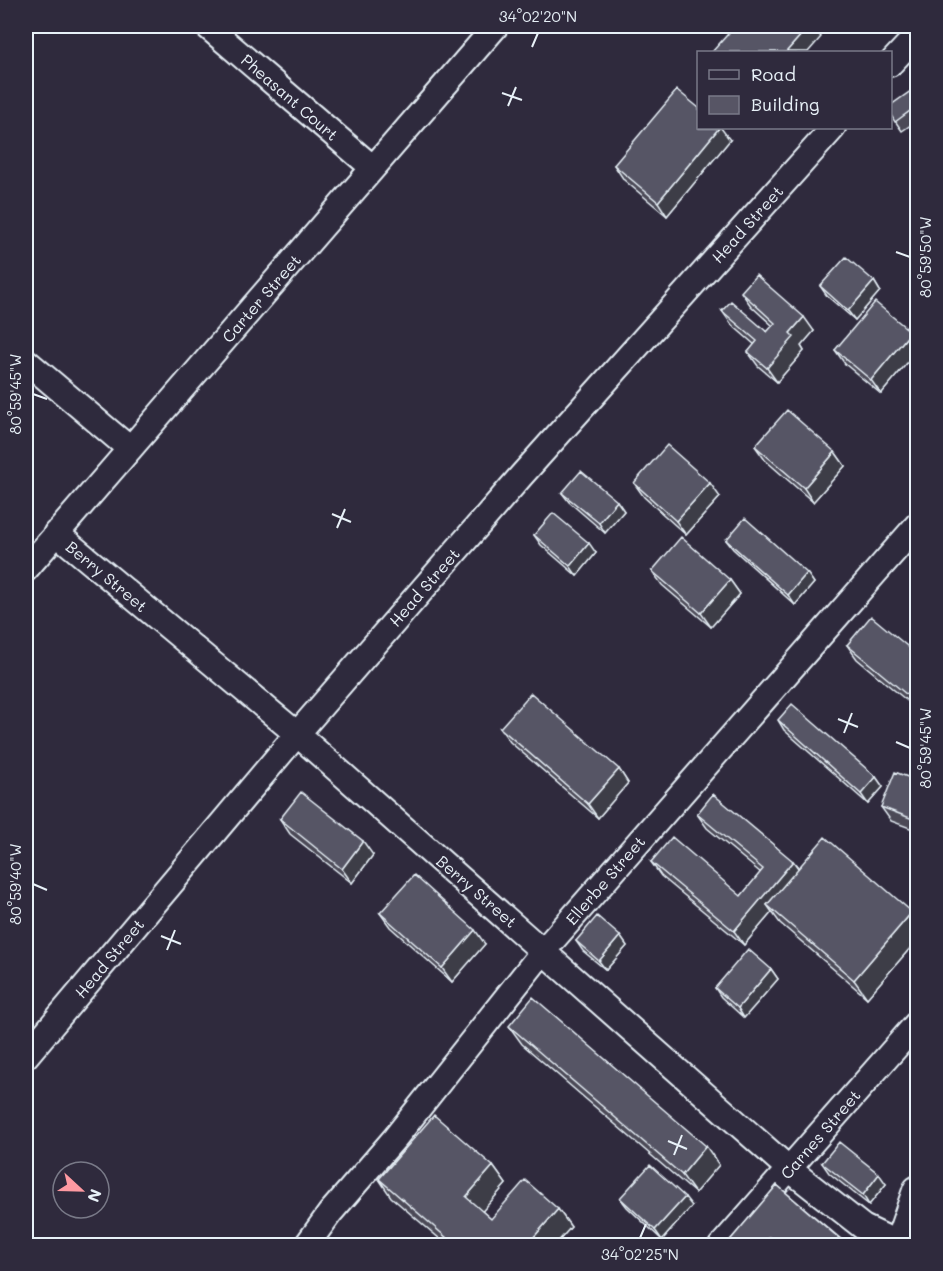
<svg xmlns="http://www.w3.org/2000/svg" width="943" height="1271" font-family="Mali,sans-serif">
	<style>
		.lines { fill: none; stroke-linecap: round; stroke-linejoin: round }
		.minor-casing { stroke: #e8f1f8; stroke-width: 28 }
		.tertiary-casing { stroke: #e8f1f8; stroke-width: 34 }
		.minor { stroke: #2f2a3d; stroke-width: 24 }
		.tertiary { stroke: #2f2a3d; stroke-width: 30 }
		.wall { fill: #4b4957; stroke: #e8f1f8; stroke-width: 1.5 }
		.shaded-wall { fill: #3d3c47; stroke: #e8f1f8; stroke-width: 1.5 }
		.building { fill: #575565; stroke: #e8f1f8; stroke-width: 1.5 }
		.ticks { fill: none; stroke: #e8f1f8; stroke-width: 2 }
		.labels { text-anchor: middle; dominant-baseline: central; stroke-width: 4.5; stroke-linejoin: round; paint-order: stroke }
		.street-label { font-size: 16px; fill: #e8f1f8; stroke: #2f2a3d }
		.neatline { fill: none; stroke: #e8f1f8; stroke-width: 2 }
		.ticks-label { font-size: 15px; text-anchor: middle; fill: #e8f1f8 }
	</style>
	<rect width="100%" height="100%" fill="#2f2a3d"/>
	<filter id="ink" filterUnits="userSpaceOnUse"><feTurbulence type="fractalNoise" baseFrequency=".0167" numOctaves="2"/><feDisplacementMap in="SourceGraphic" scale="12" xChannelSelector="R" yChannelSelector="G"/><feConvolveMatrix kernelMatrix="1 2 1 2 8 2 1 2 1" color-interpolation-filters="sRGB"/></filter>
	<g filter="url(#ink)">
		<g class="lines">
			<defs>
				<path id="minor" d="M207,26L373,168
					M890,64L918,34
					M26,361L130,449
					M56,533L297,734L789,1169L863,1227L899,1244
					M26,569L496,26
					M26,1056L297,734L521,476L833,128
					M306,1246L330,1213L395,1138L544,950L918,524
					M721,1246L918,1022"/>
				<path id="tertiary" d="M899,1246L918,1191"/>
			</defs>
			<use href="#minor" class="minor-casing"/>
			<use href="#tertiary" class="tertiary-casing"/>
			<use href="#minor" class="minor"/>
			<use href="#tertiary" class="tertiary"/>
		</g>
		<path class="wall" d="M918,86V120L902,131L891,115Z
			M730,140L667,216L624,180L614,165Z
			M874,281L880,291L855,320L827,296L820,286Z
			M741,292L814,331L801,346L804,351L777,382L758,366L748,352L755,345L732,325L722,311L767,332L773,326L751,306Z
			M911,332L918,341V350L881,394L845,364L835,350Z
			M755,446L835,452L845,466L813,502L765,460Z
			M634,483L720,497L686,535L644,497Z
			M562,493L617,501L624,511L605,533L569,502Z
			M534,535L596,553L577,576L541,545Z
			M726,540L807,573L814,583L795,605L733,549Z
			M652,571L730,580L740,594L711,627L662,585Z
			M847,645L918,655V710L857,659Z
			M778,720L876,777L883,787L868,804L784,730Z
			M500,728L619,769L628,783L598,818L510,742Z
			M918,781V831L891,821L881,807Z
			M697,814L793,861L799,868L912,912L918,919V939L867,998L780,923L772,912L744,945L661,876L651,862L741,896L761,873L707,828Z
			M280,819L373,855L352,883L290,834Z
			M380,913L485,944L452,982L390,927Z
			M620,936L627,946L606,970L583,951L576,941Z
			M771,969L778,979L744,1018L721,997L715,988Z
			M509,1026L719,1165L695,1193L522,1044Z
			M822,1163L886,1184L869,1205L829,1173Z
			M493,1166L506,1184L482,1211L491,1219L558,1209L571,1227L555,1245H447L391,1197L379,1179Z
			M777,1185L848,1245H726Z
			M620,1198L692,1206L662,1240L627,1207Z"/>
		<path class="shaded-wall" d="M809,26H813L821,37L808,52H786Z
			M719,128H721L730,140L667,216L658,202Z
			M874,281L880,291L855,320L848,311Z
			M804,317L814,331L801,346L804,351L777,382L767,368L790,333Z
			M911,332L918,341V350L881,394L871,380Z
			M835,452L845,466L813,502L804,488Z
			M710,483L720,497L686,535L676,521Z
			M617,501L624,511L605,533L599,523Z
			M589,543L596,553L577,576L570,566Z
			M807,573L814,583L795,605L788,595Z
			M730,580L740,594L711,627L701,613Z
			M619,769L628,783L598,818L588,804Z
			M876,777L883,787L868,804L861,794Z
			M363,841L373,855L352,883L342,869Z
			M793,861L803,875L767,905L772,912L744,945L734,931Z
			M912,912L918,919V939L867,998L854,980Z
			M475,930L485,944L452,982L442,968Z
			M620,936L627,946L606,970L599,961Z
			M771,969L778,979L744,1018L738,1008Z
			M706,1146L719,1165L695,1193L682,1175Z
			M493,1166L506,1184L479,1215L466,1197Z
			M879,1174L886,1184L869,1205L863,1195Z
			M685,1197L692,1206L662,1240L655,1230Z
			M558,1209L571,1227L555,1245H527Z
			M770,1237L776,1245H763Z"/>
		<path class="building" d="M735,26H809L786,52H712Z
			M918,86V105L895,122L891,115V105Z
			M677,90L699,108V128H719L658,202L614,165Z
			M846,257L874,281L848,311L820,286Z
			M756,275L804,317L790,333L794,337L767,368L748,352L757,341L722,311L731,301L767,332L775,323L741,292Z
			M875,302L911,332L871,380L835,350Z
			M787,410L835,452L804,488L755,446Z
			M667,445L710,483L676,521L634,483Z
			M581,471L617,501L599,523L562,493Z
			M553,513L589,543L570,566L534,535Z
			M745,518L807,573L788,595L726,540Z
			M681,537L730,580L701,613L652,571Z
			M871,616L918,655V704L847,645Z
			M531,693L619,769L588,804L500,728Z
			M792,704L876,777L861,794L778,720Z
			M895,772L918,781V821L881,807Z
			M301,792L363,841L342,869L280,819Z
			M713,794L793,861L734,931L651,862L672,837L741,896L763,869L697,814Z
			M825,837L912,912L854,980L767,905Z
			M414,875L475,930L442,968L380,913Z
			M597,916L620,936L599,961L576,941Z
			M748,949L771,969L738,1008L715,988Z
			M533,997L706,1146L682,1175L509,1026Z
			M434,1115L493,1166L466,1197L491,1219L525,1180L558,1209L527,1245H455L379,1179Z
			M839,1142L879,1174L863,1195L822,1163Z
			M650,1165L685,1197L655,1230L620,1198Z
			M777,1185L847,1245H780L770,1237L763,1245H726Z"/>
	</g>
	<path class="ticks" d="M532,47L538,33M502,93L522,100M508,106L516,87M896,252L910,257M33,394L47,399M332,514L351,522M337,528L345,509M838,719L858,727M844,733L852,713M896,742L910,748M33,884L47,890M161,936L181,944M167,950L175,930M668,1141L687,1149M674,1155L682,1135M640,1238L646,1224"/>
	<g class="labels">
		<g class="street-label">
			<text transform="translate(290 97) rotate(41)">Pheasant Court</text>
			<text transform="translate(747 224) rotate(-48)">Head Street</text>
			<text transform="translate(261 298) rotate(-49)">Carter Street</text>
			<text transform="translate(107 576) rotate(40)">Berry Street</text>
			<text transform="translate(424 587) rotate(-49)">Head Street</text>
			<text transform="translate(605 880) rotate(-49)">Ellerbe Street</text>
			<text transform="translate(477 891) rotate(41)">Berry Street</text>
			<text transform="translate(109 958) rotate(-50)">Head Street</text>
			<text transform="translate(820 1134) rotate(-49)">Carnes Street</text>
		</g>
	</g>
	<rect width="943" height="1271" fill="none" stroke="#2f2a3d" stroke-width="66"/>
	<rect x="697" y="51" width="195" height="78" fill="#2f2a3d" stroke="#797a88" stroke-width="1.5"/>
	<rect x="709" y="70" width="30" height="9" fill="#2f2a3d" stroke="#797a88" stroke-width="1.5"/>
	<text x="751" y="81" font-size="18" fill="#e8f1f8">Road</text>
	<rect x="709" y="96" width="30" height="18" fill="#575565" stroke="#797a88" stroke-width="1.5"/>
	<text x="751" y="111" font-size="18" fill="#e8f1f8">Building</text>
	<g transform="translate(81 1190) rotate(112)"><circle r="28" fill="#2f2a3d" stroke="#797a88" stroke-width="1.5"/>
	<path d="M0-4.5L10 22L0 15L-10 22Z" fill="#ff9aa2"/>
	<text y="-9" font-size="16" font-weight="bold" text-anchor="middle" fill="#e8f1f8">N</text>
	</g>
	<rect x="33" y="33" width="877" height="1205" class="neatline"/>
	<g class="ticks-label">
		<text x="538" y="22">34°02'20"N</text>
		<text transform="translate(926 257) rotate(-90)" y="5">80°59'50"W</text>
		<text transform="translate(16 394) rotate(-90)" y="5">80°59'45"W</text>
		<text transform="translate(926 748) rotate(-90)" y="5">80°59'45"W</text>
		<text transform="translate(16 884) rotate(-90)" y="5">80°59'40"W</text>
		<text x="640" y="1260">34°02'25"N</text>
	</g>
</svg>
